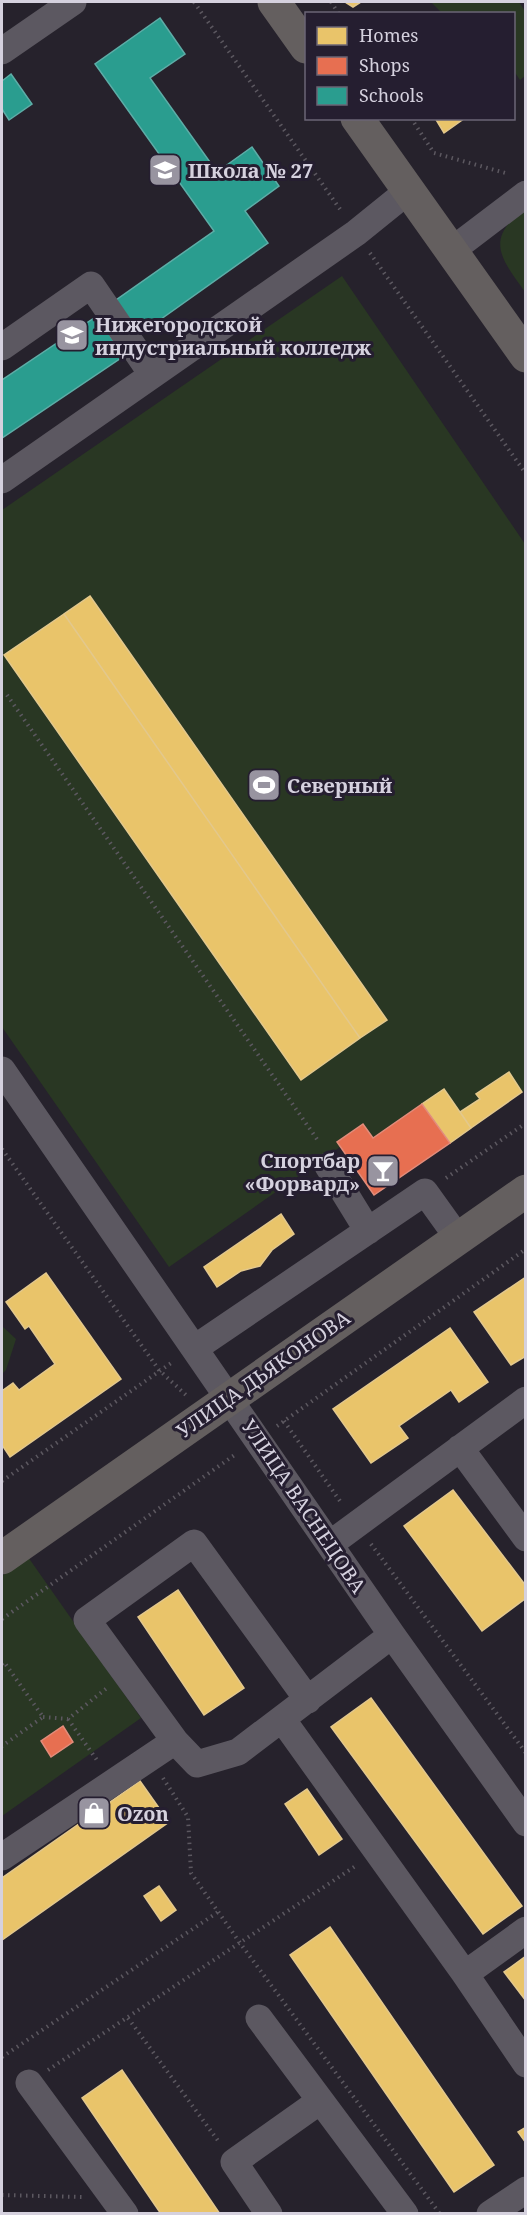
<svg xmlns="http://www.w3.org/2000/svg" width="527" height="2215" font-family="'Noto Serif',serif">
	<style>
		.green { fill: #293723 }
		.homes { fill: #e9c46a; stroke: #e3c88d; stroke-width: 1.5 }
		.shops { fill: #e76f51; stroke: #e28c7b; stroke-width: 1.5 }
		.schools { fill: #2a9d8f; stroke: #5dada7; stroke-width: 1.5 }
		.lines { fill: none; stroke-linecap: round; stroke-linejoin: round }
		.path { stroke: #5c5860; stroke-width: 4; stroke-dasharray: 1.5 4.5; stroke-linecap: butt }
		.minor { stroke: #5c5861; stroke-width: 27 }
		.major { stroke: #645f5f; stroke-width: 33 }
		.labels { text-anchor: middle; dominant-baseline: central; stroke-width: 6; stroke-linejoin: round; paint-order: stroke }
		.poi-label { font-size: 20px; font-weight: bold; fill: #d5d1de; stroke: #251e30; text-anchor: start }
		.street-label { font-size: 20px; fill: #d5d1de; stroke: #251e30 }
	</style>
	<rect width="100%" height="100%" fill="#26222c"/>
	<path class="green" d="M431,2H519L525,11V76L520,80L514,71V14L442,13Z
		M525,209V292C501,259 484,238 525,209Z
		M342,276L525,544V1090L374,1195L340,1147L169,1267L2,1027V510Z
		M2,1326L16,1339L6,1370L2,1374Z
		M28,1557L141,1718L2,1816V1576Z"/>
	<path class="homes" d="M345,2H361L353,7Z
		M435,118H465L444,133Z
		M90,596L387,1020L360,1038L64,614Z
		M64,614L360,1038L301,1080L4,655Z
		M509,1072L522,1092L471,1128L460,1112L480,1099L476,1094Z
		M444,1089L471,1128L450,1143L422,1104Z
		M281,1214L294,1234L272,1250L260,1266L241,1271L217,1287L204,1267Z
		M46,1273L121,1379L10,1457L2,1445V1391L13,1383L19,1390L55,1364L29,1326L25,1329L6,1302Z
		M526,1277V1356L511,1365L474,1312Z
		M450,1328L488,1382L459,1402L451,1390L399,1426L408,1438L371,1463L333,1409Z
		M453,1490L526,1586V1598L482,1631L404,1526Z
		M178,1590L244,1688L204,1715L138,1617Z
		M371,1698L522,1906L483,1934L331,1727Z
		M140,1781L169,1822L2,1940V1878Z
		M307,1789L342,1839L319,1855L285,1804Z
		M159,1886L176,1910L161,1921L144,1896Z
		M330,1927L494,2165L454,2192L290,1955Z
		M526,1956V2001L504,1972Z
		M122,2070L220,2214H161L82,2098Z
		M526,2127V2143L518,2132Z"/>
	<path class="shops" d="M422,1104L450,1143L374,1195L337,1142L363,1124L373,1138Z
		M63,1726L73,1742L51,1757L41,1741Z"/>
	<path class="schools" d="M160,18L185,54L150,78L217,172L252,147L279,186L245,211L268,243L140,334L116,300L214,231L95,64Z
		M11,74L32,104L9,120L2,109V81Z
		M97,316L124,356L2,438V380Z"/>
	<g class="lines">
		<path class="path" d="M194,2L342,212
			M331,2L339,14
			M411,118L434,153L509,174
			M370,253L526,474
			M7,695L319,1142
			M2,1149L159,1370L186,1395
			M446,1178L526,1123
			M284,1421L342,1504
			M277,1426L526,1249
			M2,1481L174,1361
			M371,1544L526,1753
			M2,1619L236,1454
			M2,1664L4,1662L43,1717L2,1746
			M43,1717L68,1719L107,1688
			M68,1719L99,1763
			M163,1778L188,1817L191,1873L240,1943L440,2214
			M128,2018L219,2142
			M2,2057L218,1912
			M48,2070L357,1865
			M2,2195L82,2197"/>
		<path class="minor" d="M2,51L73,2
			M451,251L526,194
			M2,347L91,285L152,374
			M2,480L356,233L408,191
			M2,1070L392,1635L526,1823
			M328,1166L368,1231
			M195,1348L425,1192L458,1238
			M460,1448L526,1538
			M330,1544L526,1400
			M282,1719L465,1974L526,2064
			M175,1741L87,1620L194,1543L308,1700
			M2,1857L175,1741L197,1764L238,1752L392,1635
			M465,1974L526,1930
			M259,2018L405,2214
			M29,2083L125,2214
			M269,2214L234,2162L320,2101
			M490,2214L526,2190"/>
		<path class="major" d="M274,2L306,47
			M357,118L526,356
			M2,1558L526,1191"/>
	</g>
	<defs>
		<symbol id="school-square" viewBox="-11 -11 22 22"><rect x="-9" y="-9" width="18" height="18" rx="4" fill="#9894a0" stroke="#251e30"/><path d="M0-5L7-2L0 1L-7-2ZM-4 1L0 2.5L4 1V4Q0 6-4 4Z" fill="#fff"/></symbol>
		<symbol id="university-square" viewBox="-11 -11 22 22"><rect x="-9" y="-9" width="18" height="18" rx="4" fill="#9894a0" stroke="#251e30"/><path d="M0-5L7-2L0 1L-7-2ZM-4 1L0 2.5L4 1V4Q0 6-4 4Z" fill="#fff"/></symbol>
		<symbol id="stadium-square" viewBox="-11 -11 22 22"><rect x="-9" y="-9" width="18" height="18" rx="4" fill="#9894a0" stroke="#251e30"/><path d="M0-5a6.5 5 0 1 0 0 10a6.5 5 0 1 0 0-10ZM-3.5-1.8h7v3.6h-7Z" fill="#fff"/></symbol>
		<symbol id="bar-square" viewBox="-11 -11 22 22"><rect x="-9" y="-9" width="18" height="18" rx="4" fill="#9894a0" stroke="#251e30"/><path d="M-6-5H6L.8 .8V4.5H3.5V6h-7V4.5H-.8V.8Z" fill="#fff"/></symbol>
		<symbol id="shop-square" viewBox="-11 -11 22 22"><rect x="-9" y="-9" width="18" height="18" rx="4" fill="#9894a0" stroke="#251e30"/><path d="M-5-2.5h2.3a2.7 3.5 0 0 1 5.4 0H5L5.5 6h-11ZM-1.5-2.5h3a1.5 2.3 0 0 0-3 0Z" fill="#fff"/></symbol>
	</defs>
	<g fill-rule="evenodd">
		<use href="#school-square" x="146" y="151" width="38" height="38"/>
		<use href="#university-square" x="53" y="316" width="38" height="38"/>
		<use href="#stadium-square" x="245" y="766" width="38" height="38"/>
		<use href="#bar-square" x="364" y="1152" width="38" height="38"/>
		<use href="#shop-square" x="75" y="1794" width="38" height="38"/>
	</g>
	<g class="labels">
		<g class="poi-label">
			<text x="188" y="170">Школа № 27</text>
			<text x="95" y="324">Нижегородской<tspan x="95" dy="23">индустриальный колледж</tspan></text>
			<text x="287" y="785">Северный</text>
			<text x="360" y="1160" text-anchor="end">Спортбар<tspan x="360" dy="23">«Форвард»</tspan></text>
			<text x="117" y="1813">Ozon</text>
		</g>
		<g class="street-label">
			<text transform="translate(263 1374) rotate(-35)">УЛИЦА ДЬЯКОНОВА</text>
			<text transform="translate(304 1506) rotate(56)">УЛИЦА ВАСНЕЦОВА</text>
		</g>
	</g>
	<rect width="527" height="2215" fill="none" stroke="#d5d1de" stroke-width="6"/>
	<rect x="305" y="12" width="210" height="108" fill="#251e30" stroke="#6b6676" stroke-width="1.5"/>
	<rect x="317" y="27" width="30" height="18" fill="#e9c46a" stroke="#6b6676" stroke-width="1.5"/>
	<text x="359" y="42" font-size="18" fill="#d5d1de">Homes</text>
	<rect x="317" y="57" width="30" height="18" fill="#e76f51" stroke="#6b6676" stroke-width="1.5"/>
	<text x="359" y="72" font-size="18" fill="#d5d1de">Shops</text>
	<rect x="317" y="87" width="30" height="18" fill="#2a9d8f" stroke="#6b6676" stroke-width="1.5"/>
	<text x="359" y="102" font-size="18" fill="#d5d1de">Schools</text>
</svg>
